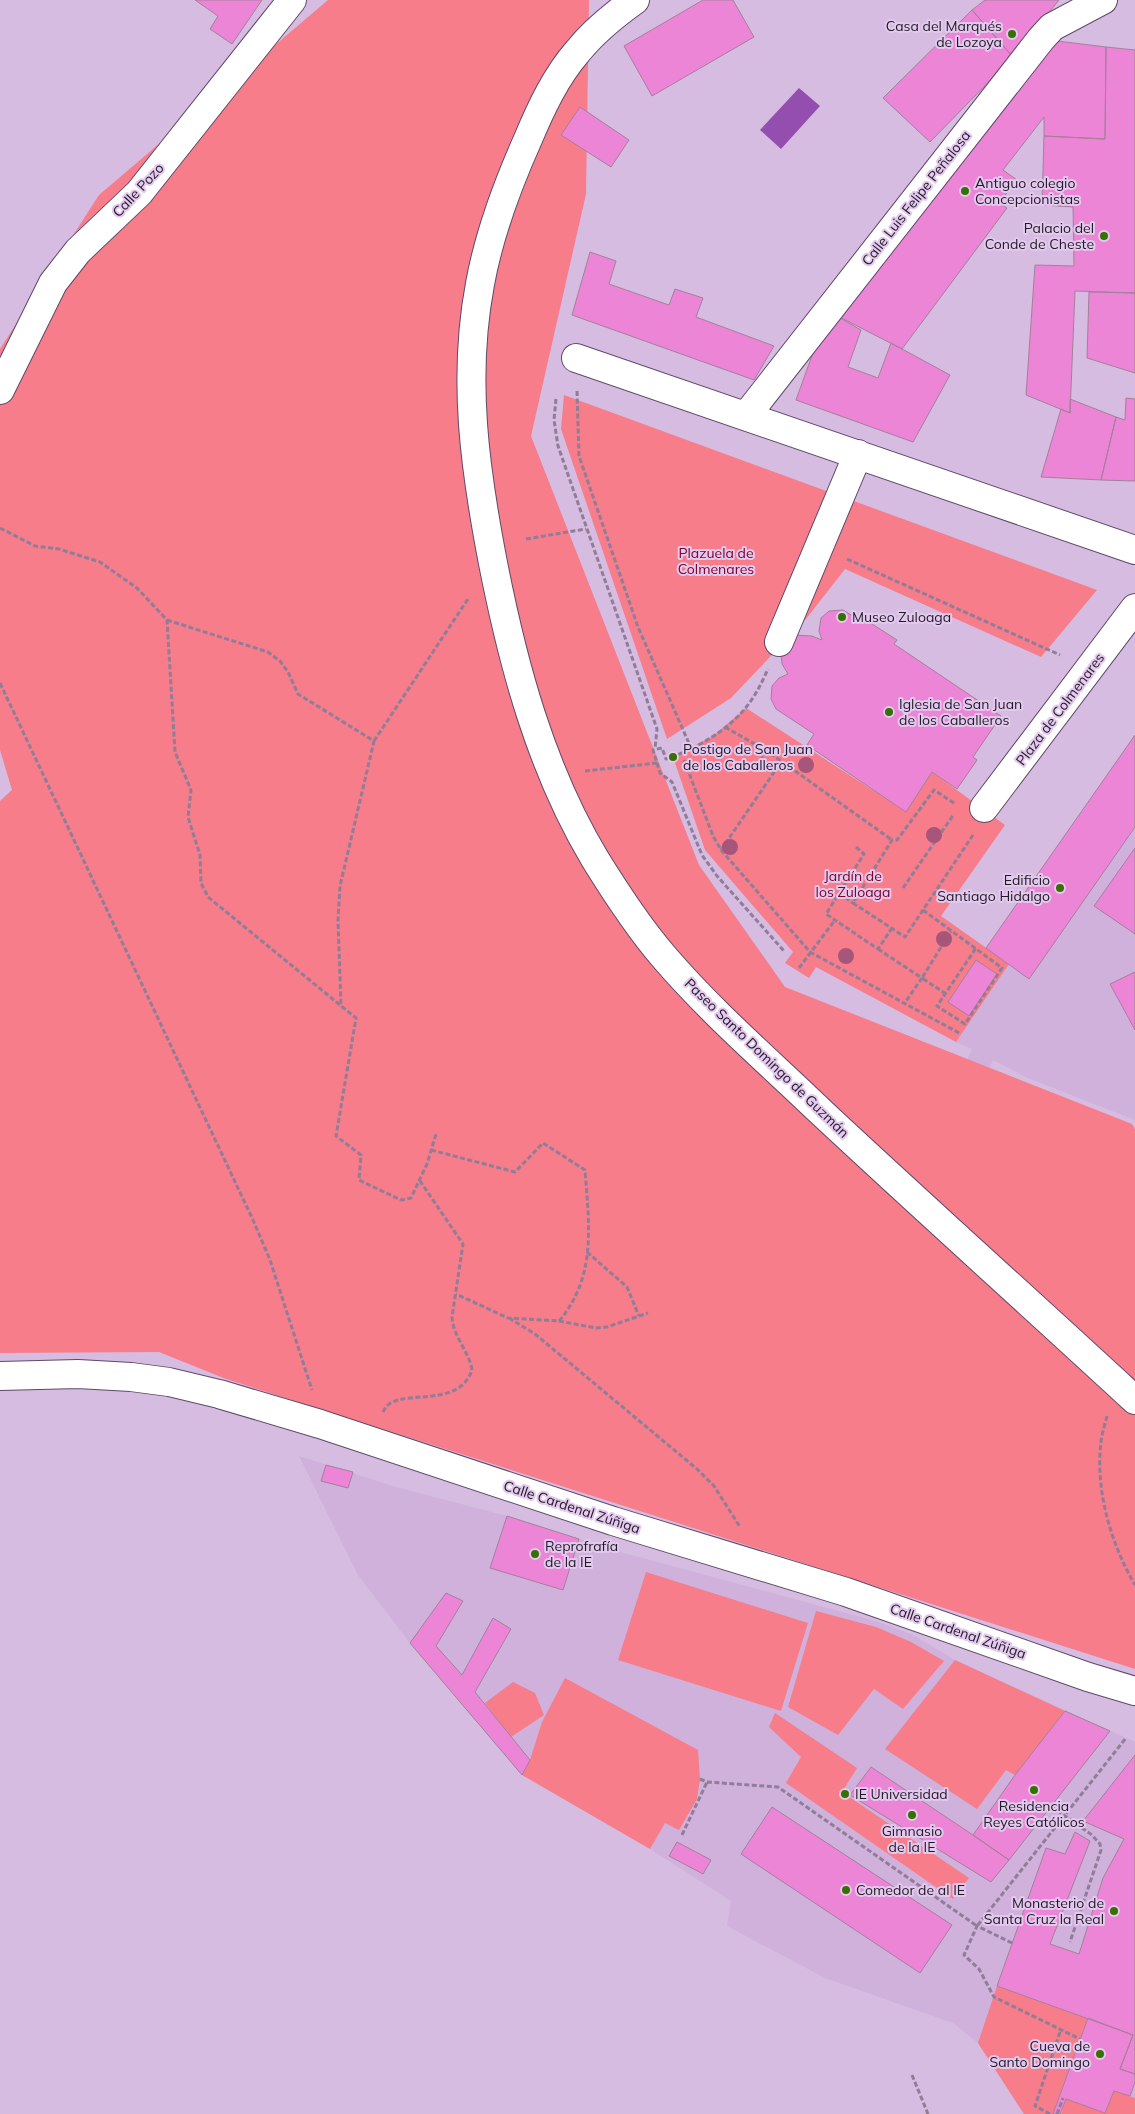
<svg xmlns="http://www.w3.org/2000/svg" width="1135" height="2114" font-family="Mulish,sans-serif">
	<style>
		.built { fill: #cfb1dc }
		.green { fill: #f67d89 }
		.water { fill: #944eb0 }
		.building { fill: #ec85d6; stroke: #a4809b }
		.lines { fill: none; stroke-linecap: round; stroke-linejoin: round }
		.street-casing { stroke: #5f4969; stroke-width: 30 }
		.secondary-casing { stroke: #5f4969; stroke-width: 30 }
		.primary-casing { stroke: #5f4969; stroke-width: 30 }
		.path { stroke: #907d98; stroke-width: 3; stroke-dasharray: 5 2.5; stroke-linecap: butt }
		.street { stroke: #fff; stroke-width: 28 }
		.secondary { stroke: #fff; stroke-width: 28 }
		.primary { stroke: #fff; stroke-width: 28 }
		.tree { fill: #a7567b }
		.poi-dot { fill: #367000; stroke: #e3c9ee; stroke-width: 2 }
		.labels { text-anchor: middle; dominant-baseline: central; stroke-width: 4; stroke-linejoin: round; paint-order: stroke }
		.poi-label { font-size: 14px; fill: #221926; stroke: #e3c9ee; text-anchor: start }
		.street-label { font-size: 14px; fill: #221926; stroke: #e3c9ee }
		.park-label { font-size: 14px; fill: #800227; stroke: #e3c9ee }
	</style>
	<rect width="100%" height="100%" fill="#d6bce1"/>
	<path class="built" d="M1135,827V1120L1028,1078L993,1060L987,1073L966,1062L972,1049L956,1042L1009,964L1029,978Z
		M299,1456L396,1487L507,1516L624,1553L872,1620L911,1634L955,1660L1135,1742V2114H1024L978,2043L953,2023L825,1978L727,1926L731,1901L650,1849L522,1775L410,1643L358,1575Z"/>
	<path class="green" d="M328,0H589L586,194L531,436L699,865L785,987L1132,1124L1135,1129V1669L226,1379L159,1352L0,1353V801L12,790L0,750V349L99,195Z
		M564,395L1097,590L1041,657L845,569L806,619L731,698L667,739L561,429Z
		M746,708L905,811L932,772L1005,825L941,916L1009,964L956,1042L816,967L809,978L785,963L793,952L705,850L673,757L713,736Z
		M646,1572L808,1623L781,1711L618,1660Z
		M816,1611L876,1627L911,1642L944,1661L903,1709L874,1689L838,1735L788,1707Z
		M955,1660L1065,1711L1015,1775L1006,1770L977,1809L885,1749Z
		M565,1678L698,1750L700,1779L697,1799L679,1830L665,1823L650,1849L522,1775L530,1760L542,1722Z
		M513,1682L535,1693L544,1715L511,1737L485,1703Z
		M775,1713L857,1768L842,1792L969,1878L953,1899L786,1783L801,1757L769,1727Z
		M997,1986L1088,2018L1053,2114H1024L978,2043Z
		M1114,2091L1135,2098V2114H1061L1066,2099L1105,2113Z"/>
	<path class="water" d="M799,88L820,106L781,149L760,130Z"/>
	<path class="building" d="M195,0H262L232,44L210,29L218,16Z
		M703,0H733L754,37L652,96L624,46Z
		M985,0H1059L1013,57L972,10Z
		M972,10L1013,57L930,142L883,98Z
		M1041,39L1106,47L1105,139L1044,136V117L1003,170L1017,180L999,203L1007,208L902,349L828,311Z
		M1106,47L1135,50V293L1075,291L1070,413L1026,395L1035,265L1074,266L1073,207L1042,205L1044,136L1105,139Z
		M580,107L629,140L611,167L561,135Z
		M590,252L616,261L609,284L669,305L675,289L703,298L696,317L774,346L754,380L572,315Z
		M1089,292L1135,293V373L1087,358Z
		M828,311L861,330L848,367L878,378L891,343L950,375L913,442L796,400Z
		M1126,398L1135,399V481L1101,480L1116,417L1125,420Z
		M1070,399L1116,417L1101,480L1041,477L1061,409L1070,413Z
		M843,610L856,618L858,615L897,640L894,644L1001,716L973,757L977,760L957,789L932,772L906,812L807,745L814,734L776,709L771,699L772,686L779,678L788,674L782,664L781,654L794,635L812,636L822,640L819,631L821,618L829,611Z
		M1135,735V827L1029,979L986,948Z
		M1135,848V934L1094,906Z
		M976,960L997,974L969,1016L948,1002Z
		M1135,972V1030L1110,984Z
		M326,1465L353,1472L348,1488L321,1481Z
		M507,1516L579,1539L563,1590L490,1568Z
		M446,1593L463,1601L436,1646L462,1675L493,1618L511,1629L475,1692L530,1760L522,1775L410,1643Z
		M1065,1711L1110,1731L1009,1860L973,1835L1015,1775Z
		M1135,1755V2074L1120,2069L1133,2035L997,1986L1046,1848L1065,1854L1075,1832L1090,1841L1050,1944L1079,1954L1103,1878L1124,1839L1083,1821Z
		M871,1767L973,1835L1009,1860L991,1882L850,1795Z
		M772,1807L952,1925L920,1973L741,1854Z
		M677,1842L711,1860L703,1874L669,1856Z
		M1088,2018L1133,2035L1120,2069L1135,2074V2082L1130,2096L1114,2091L1105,2113L1066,2099L1060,2114H1053Z"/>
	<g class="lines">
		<defs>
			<path id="street" d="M576,358L1135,550
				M0,390L53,283L78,251L139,193L292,0
				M746,416L1041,39L1052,27L1103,0
				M779,642L858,454
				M984,808L1135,608"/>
			<path id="secondary" d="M0,1376L78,1374L131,1377L169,1382L219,1394L320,1424L613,1521L846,1592L1088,1677L1135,1691"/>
			<path id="primary" d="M635,0C614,15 594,31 578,51C556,76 541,108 528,139C507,186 489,234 480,284C462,379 475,470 493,563C513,665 541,769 595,859C616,893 638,927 664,957C712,1013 768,1061 821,1112C925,1209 1031,1304 1135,1400"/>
		</defs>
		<use href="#street" class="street-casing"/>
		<use href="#secondary" class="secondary-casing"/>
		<use href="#primary" class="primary-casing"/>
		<path class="path" d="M577,391L579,456L638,627L691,748
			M556,399L554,420L558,446L657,729L655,749
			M0,528L35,546L59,549L100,562L137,588L167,620L175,752L191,790L188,817L200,855L201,883L208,897L356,1018L336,1136L361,1155L359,1180L401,1200L411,1198L427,1164L436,1134
			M526,539L586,529
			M847,559L1060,655
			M167,620L268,652L280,661L288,672L298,694L374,741L340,886L338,920L341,1007
			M0,683L253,1220L270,1260L312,1390
			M725,727L767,751L892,840
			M374,741L468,599
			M684,760L713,836L721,850L810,952L961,1034
			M657,763L660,773L672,782L702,855L717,876L784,951
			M756,767L767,751
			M585,771L657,763L653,750L662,748L666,759C695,749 728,731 747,706C756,695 762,682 768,669
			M954,803L934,790L897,840H892L853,903L905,937L973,835
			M856,847L864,854L826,914L878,949L892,928
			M721,850L781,762
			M903,888L954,814
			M839,893L853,903
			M923,910L1002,968L965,1024L937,1006L976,948
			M878,949L922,978L904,1004
			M799,968L835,920
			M946,994L922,978L951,931
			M431,1150L515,1172L543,1143L585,1170C589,1225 597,1276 559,1321L508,1318L456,1294
			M587,1252L627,1287L639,1316
			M509,1318L535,1334L697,1469L714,1486L740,1527
			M559,1321L596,1328L607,1327L648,1313
			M383,1412C394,1384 457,1413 472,1370C469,1351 453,1337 452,1317L463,1244L420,1181
			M1107,1416C1105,1424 1102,1433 1101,1442C1095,1490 1111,1544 1135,1585
			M700,1779L707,1782L778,1787L977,1926L1126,1738
			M1051,1806L1092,1835L1100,1844L1101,1850L1070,1942
			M682,1835L707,1782
			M1012,1943L977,1926L964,1955L979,1969L994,1997L1080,2039
			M912,2075L928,2114
			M1050,2114L1035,2106L1061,2029
			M1057,2114L1063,2098"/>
		<use href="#street" class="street"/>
		<use href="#secondary" class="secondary"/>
		<use href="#primary" class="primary"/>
	</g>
	<g class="tree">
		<circle cx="806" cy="765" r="8"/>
		<circle cx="934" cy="835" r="8"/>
		<circle cx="730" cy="847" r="8"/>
		<circle cx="944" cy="939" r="8"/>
		<circle cx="846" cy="956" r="8"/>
	</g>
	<g class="poi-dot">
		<circle cx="1012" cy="34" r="5"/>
		<circle cx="965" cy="191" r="5"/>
		<circle cx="1104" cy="236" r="5"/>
		<circle cx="842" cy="617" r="5"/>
		<circle cx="889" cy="712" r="5"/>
		<circle cx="673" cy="757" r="5"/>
		<circle cx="1060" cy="888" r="5"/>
		<circle cx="535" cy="1554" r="5"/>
		<circle cx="1034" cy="1790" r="5"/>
		<circle cx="845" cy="1794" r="5"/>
		<circle cx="912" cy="1815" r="5"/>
		<circle cx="846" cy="1890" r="5"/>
		<circle cx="1114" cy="1911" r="5"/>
		<circle cx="1100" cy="2054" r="5"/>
	</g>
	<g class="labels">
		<g class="poi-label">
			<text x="1002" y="26" text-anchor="end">Casa del Marqués<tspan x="1002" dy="16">de Lozoya</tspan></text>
			<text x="975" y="183">Antiguo colegio<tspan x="975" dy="16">Concepcionistas</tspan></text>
			<text x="1094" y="228" text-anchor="end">Palacio del<tspan x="1094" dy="16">Conde de Cheste</tspan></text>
			<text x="852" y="617">Museo Zuloaga</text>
			<text x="899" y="704">Iglesia de San Juan<tspan x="899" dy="16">de los Caballeros</tspan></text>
			<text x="683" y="749">Postigo de San Juan<tspan x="683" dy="16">de los Caballeros</tspan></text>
			<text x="1050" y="880" text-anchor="end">Edificio<tspan x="1050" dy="16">Santiago Hidalgo</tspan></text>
			<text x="545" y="1546">Reprofrafía<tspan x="545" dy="16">de la IE</tspan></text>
			<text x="855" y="1794">IE Universidad</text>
			<text x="1034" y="1806" text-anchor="middle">Residencia<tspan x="1034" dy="16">Reyes Católicos</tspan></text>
			<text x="912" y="1831" text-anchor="middle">Gimnasio<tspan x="912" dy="16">de la IE</tspan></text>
			<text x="856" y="1890">Comedor de al IE</text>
			<text x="1104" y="1903" text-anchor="end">Monasterio de<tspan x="1104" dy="16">Santa Cruz la Real</tspan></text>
			<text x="1090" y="2046" text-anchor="end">Cueva de<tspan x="1090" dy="16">Santo Domingo</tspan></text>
		</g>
		<g class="street-label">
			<text transform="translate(138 190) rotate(-47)">Calle Pozo</text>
			<text transform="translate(916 198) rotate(-52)">Calle Luis Felipe Peñalosa</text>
			<text transform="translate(1060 709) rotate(-53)">Plaza de Colmenares</text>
			<text transform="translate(767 1058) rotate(44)">Paseo Santo Domingo de Guzmán</text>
			<text transform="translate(572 1507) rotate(18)">Calle Cardenal Zúñiga</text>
			<text transform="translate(958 1631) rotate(19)">Calle Cardenal Zúñiga</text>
		</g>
		<g class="park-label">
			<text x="716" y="553">Plazuela de<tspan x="716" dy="16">Colmenares</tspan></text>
			<text x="853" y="876">Jardín de<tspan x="853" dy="16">los Zuloaga</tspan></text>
		</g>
	</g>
</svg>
